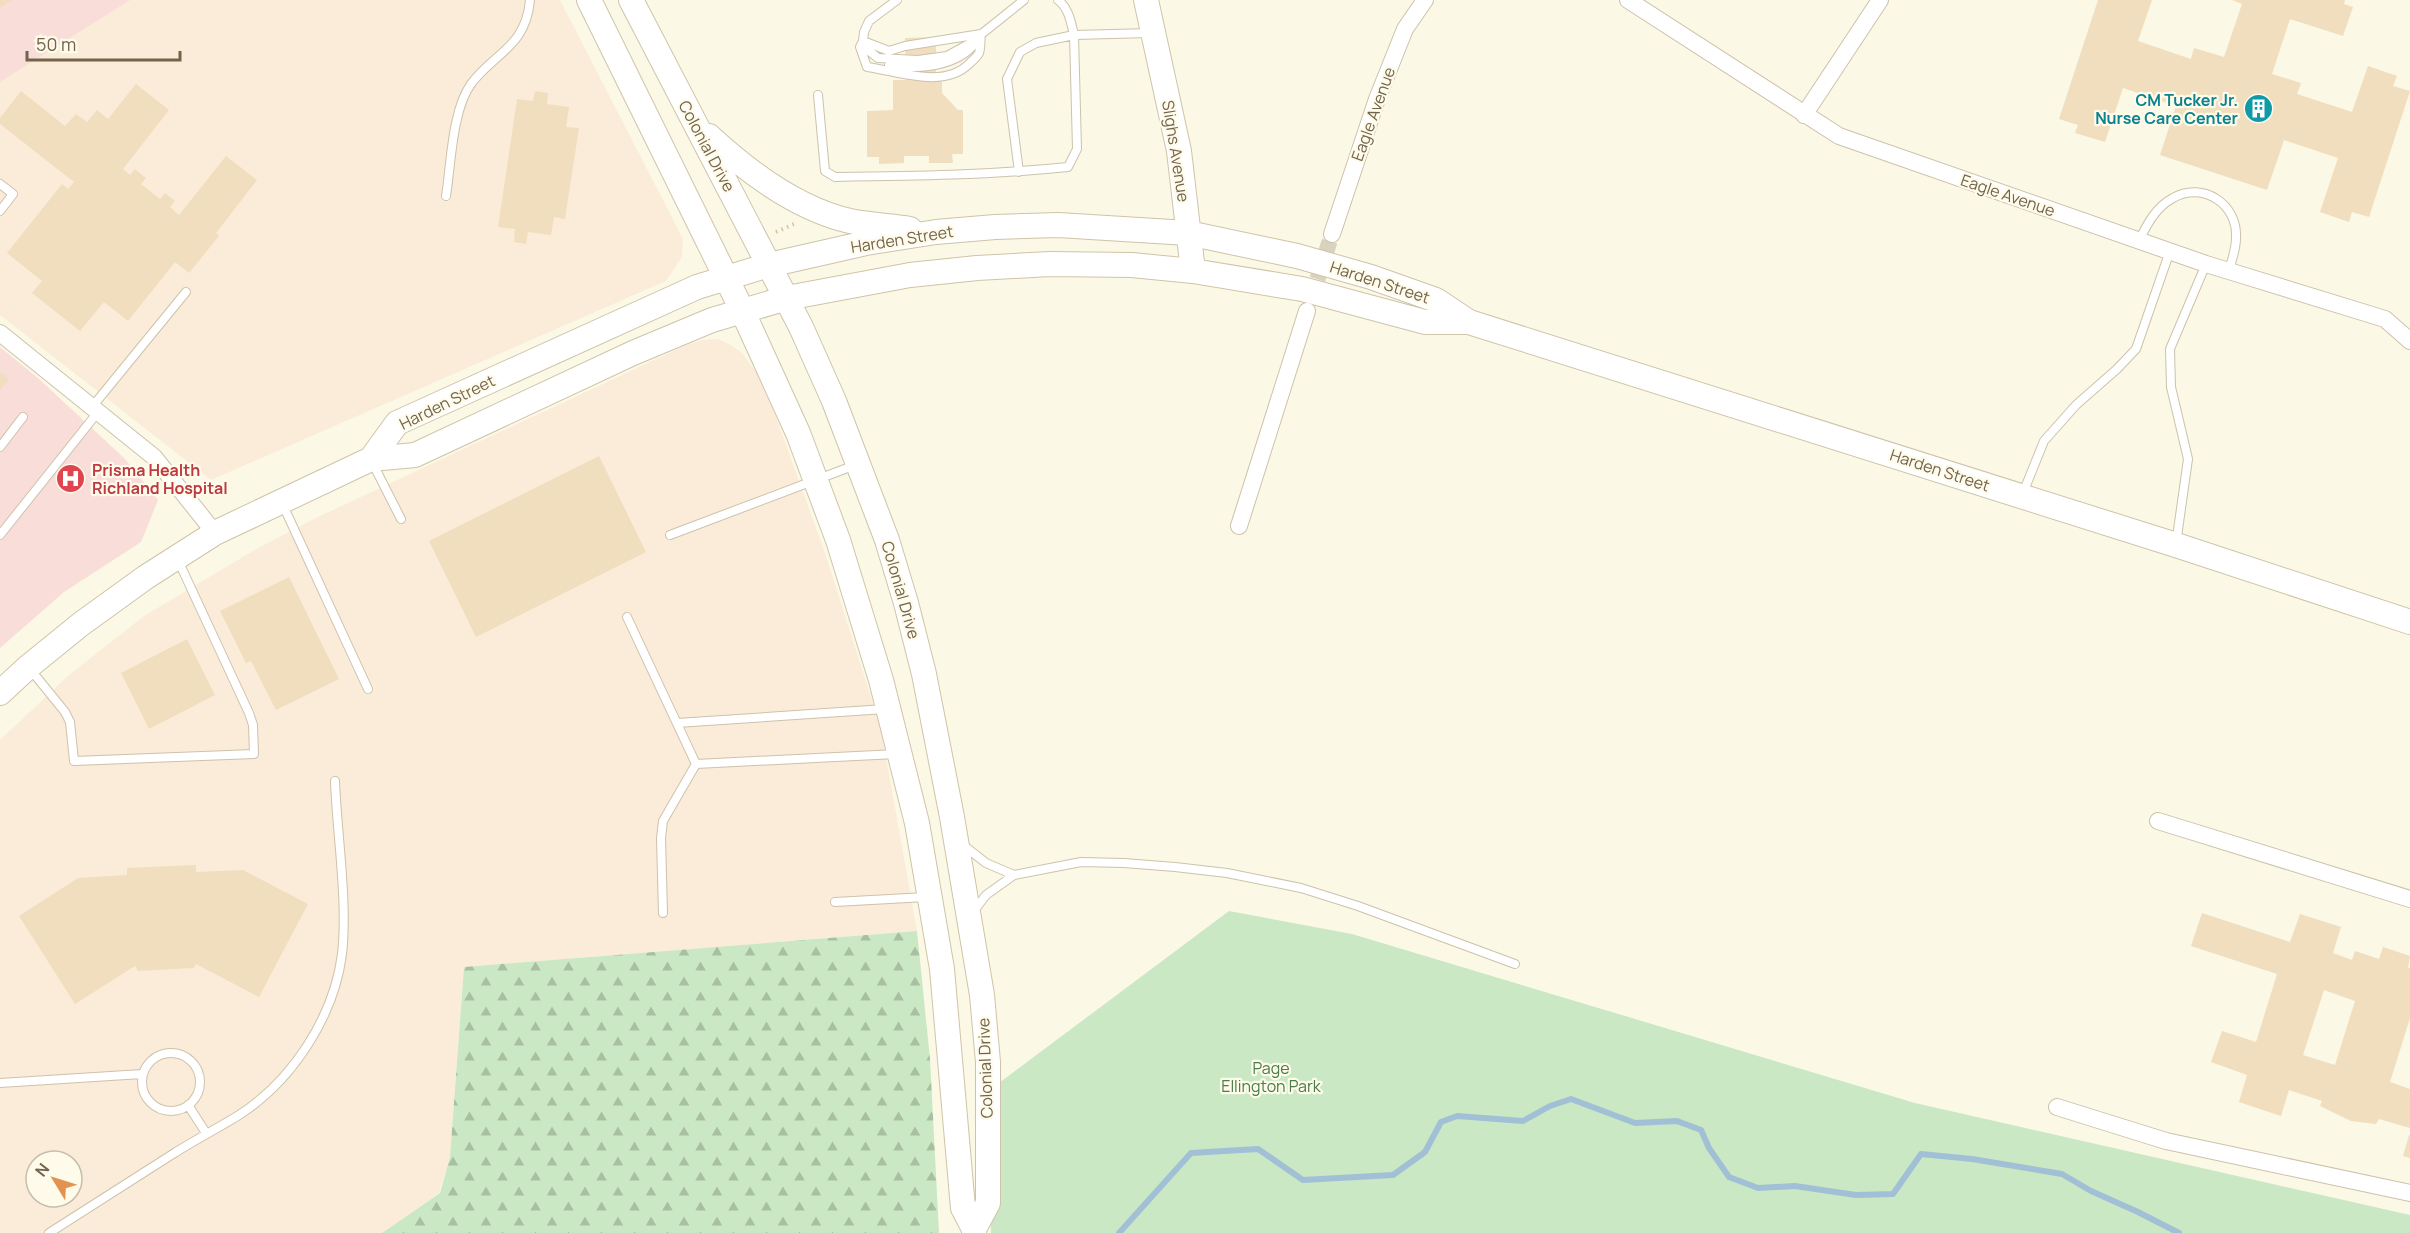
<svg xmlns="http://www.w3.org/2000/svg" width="2410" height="1233" font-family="Manrope,sans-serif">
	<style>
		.commercial { fill: #fbecd9; fill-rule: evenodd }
		.medical { fill: #f9ddd8 }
		.forest { fill: url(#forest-firs) }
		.park { fill: #cae8c4 }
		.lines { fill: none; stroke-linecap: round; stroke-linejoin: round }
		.stream { stroke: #a1c0d6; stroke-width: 6 }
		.building { fill: #f0debe; fill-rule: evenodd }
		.street-tunnel { stroke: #d9d3be; stroke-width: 16; stroke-dasharray: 16 8; stroke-linecap: butt }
		.lane-casing { stroke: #cdc2ac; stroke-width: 10 }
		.street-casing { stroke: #cdc2ac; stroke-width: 18 }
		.secondary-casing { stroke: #cfc4a9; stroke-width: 26 }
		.path { stroke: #d5c2a1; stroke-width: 4; stroke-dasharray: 1.5 4.5; stroke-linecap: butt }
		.lane { stroke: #fff; stroke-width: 8 }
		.street { stroke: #fff; stroke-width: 16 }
		.secondary { stroke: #fff; stroke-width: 24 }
		.labels { text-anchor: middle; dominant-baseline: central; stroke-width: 4.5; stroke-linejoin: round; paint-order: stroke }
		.culture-label { font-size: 16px; font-weight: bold; fill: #0d838f; stroke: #fefbeb; text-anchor: end }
		.street-label { font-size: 16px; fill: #73634b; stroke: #fefbeb }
		.health-label { font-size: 16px; font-weight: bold; fill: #be3a42; stroke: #fefbeb; text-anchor: start }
		.park-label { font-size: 16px; fill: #497e46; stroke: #fefbeb }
	</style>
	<defs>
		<pattern id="forest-firs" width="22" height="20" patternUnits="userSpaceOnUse" patternTransform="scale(1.5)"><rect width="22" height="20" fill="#cae8c4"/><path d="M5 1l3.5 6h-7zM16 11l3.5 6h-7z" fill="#a8c0a1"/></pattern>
	</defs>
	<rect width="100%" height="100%" fill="#fbf8e5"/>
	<path class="commercial" d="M125,0H560L683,239L682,257L666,281L211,480L0,315V81Z
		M718,339L731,345L742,353L763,381L826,556L881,729L917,931L464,967L450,1157L439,1193L382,1233H0V740L68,676L144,616L258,548L320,516L682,347L702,340ZM36,1161H72V1197H36Z"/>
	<path class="medical" d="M0,0H130L0,82Z
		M0,347L39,379L125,459L158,500L141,542L64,592L0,648Z"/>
	<path class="forest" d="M917,931L930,1059L939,1233H382L440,1193L450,1157L464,967Z"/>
	<path class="park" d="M1229,911L1352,934L1915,1103L2410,1215V1233H991L987,1092Z"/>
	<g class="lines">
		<path class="stream" d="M1119,1233L1191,1153L1258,1149L1303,1180L1393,1175L1425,1152L1441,1122L1457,1116L1523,1121L1550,1106L1571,1099L1635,1123L1677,1121L1701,1130L1709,1148L1729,1177L1758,1188L1795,1186L1856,1195L1893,1194L1921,1154L1972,1159L2062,1174L2091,1191L2138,1212L2179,1233"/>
	</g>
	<path class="building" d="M0,0H12L0,8Z
		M2098,0H2152L2138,41L2191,59L2194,48L2224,57L2242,4L2232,0H2345L2344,4L2353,7L2343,36L2290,19L2272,74L2301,83L2297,94L2352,112L2368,66L2397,76L2393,86L2410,91L2369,217L2352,212L2349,222L2320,212L2338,158L2284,140L2267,190L2160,155L2176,106L2123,88L2105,142L2075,133L2078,125L2059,119Z
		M936,37V81L942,80V93L958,110H963V154H952L953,163H929V156H904V163L879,164V157H867V111L893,110V80H906L905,38Z
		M136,84L169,110L123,169L130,175L135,169L146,178L141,184L160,199L165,193L175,201L170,207L179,215L226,156L257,180L216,233L219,236L189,273L175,262L128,321L104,302L80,331L32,293L42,281L7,253L62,184L68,189L74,182L0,124V118L21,91L65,126L76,114L87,122L97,110L108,119Z
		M535,91L548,93L547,104L569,107L566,127L579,128L565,219L554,217L551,235L528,232L526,244L514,242L515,229L498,227L517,99L533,101Z
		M0,372L9,379L0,391Z
		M599,456L646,552L476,637L429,541Z
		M289,577L339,679L276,710L251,661L246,663L220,611Z
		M187,639L215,695L149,729L121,673Z
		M196,865V872L243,870L308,904L259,997L196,964L194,968L138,971L135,966L75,1004L19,916L78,878L127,875V868Z
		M2202,913L2290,942L2300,914L2341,927L2333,953L2352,960L2355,951L2379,959L2383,947L2410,956L2408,968H2410V1018L2390,1082L2410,1089V1128L2379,1119L2376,1124L2351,1121L2320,1106L2322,1101L2289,1090L2281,1116L2239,1102L2247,1075L2211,1062L2222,1031L2256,1042L2277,974L2191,946ZM2324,990L2355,1001L2335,1065L2303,1055Z
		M2409,1135H2410V1158L2403,1156Z"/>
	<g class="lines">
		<path class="street-tunnel" d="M1310,302L1332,234"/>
		<defs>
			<path id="lane" d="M897,0L869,21L864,32L863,41L869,51L878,58L918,60L947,56L969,44L1024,0
				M1058,0C1069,8 1071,23 1074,35L1151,33
				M981,34C980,40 981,47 979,53C977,57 973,60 970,63C944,90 898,71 867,67L860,47L863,41L889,51L905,46Z
				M889,65C917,70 958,67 976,42
				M818,95L825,171L835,177C913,176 990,175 1068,167L1077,149L1074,35L1036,43L1020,52L1007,79L1019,172
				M0,184L13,194L0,211
				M446,196C451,165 452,110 471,84C494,53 526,47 530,0
				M2139,241C2147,224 2156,207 2173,198C2203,181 2238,204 2236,238C2236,249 2232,260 2229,270
				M92,407L186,292
				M0,447L23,417
				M372,462L401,519
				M2023,493L2044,441L2076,405L2117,369L2136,349L2170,251
				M282,503L368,689
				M0,535L98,412
				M670,535L858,464
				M2176,544L2188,459L2171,387L2170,349L2206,264
				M627,617L696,764
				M30,669L65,712L70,722L74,761L254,754L253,725L249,713L177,558
				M677,723L885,709
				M696,764L896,754
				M963,845L986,863L1014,875
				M835,902L926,897
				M973,912L986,895L1014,875L1081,862L1124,863L1175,867L1227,873L1301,888L1358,906L1515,964
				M663,913L661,838L663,821L696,764
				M142 1082a29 29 0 1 1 58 0a29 29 0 1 1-58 0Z
				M0,1083L142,1074
				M188,1105L206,1133
				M49,1233C92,1206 134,1179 176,1152C197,1139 218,1128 239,1115C292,1081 334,1017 342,954C348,902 337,835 335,781"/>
			<path id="street" d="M1628,0L1839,136L2206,264L2385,319L2410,341
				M1804,115L1880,0
				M1332,234L1377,99L1405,29L1425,0
				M0,333L154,457L215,533
				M1239,526L1307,311
				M2158,821L2410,899
				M2057,1107L2166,1141L2410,1193"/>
			<path id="secondary" d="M589,0L742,310L798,433L838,540L881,680L917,823L942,969L963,1208L974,1229V1233
				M631,0L801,327L834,401L887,540L906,603L924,674L952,817L982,995L988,1062V1203L974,1229
				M1146,0L1179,151L1193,271
				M709,136C749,173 797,209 850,221C870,225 890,226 910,229
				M371,459L397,423L697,287L769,265L866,243L936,232L995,227L1058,225L1188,233L1297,256L1371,277L1436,300L1469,322L2176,545L2410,622
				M0,693L28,667L81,624L146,577L215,533L371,459L415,455L633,353L712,320L787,298L910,275L977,268L1050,264L1132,265L1193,271L1302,289L1425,322H1469"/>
		</defs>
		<use href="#lane" class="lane-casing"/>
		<use href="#street" class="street-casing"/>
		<use href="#secondary" class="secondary-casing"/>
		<path class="path" d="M776,232L794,224"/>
		<use href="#lane" class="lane"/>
		<use href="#street" class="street"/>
		<use href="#secondary" class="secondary"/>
	</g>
	<defs>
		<symbol id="building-disc" viewBox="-11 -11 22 22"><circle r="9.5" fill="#0f9aa8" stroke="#fefbeb"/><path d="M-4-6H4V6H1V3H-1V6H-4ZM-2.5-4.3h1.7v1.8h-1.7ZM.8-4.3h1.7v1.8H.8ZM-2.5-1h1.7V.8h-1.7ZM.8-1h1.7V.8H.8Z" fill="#fff"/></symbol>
		<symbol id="hospital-disc" viewBox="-11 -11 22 22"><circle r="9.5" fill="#e0444e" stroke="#fefbeb"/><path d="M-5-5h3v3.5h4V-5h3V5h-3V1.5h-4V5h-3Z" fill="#fff"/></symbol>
	</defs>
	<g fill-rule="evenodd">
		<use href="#building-disc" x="2242" y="92" width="33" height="33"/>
		<use href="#hospital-disc" x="54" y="462" width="33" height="33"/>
	</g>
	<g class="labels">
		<g class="culture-label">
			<text x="2238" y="100">CM Tucker Jr.<tspan x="2238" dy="18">Nurse Care Center</tspan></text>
		</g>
		<g class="street-label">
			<text transform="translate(1373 114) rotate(-70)">Eagle Avenue</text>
			<text transform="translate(707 146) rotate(62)">Colonial Drive</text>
			<text transform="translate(1176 151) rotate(81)">Slighs Avenue</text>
			<text transform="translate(2008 195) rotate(19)">Eagle Avenue</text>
			<text transform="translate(902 239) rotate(-9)">Harden Street</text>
			<text transform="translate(1380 282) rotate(18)">Harden Street</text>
			<text transform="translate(447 402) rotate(-26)">Harden Street</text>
			<text transform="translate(1940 470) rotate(18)">Harden Street</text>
			<text transform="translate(901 590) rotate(74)">Colonial Drive</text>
			<text transform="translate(985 1068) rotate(-92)">Colonial Drive</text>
		</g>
		<g class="health-label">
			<text x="92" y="470">Prisma Health<tspan x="92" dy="18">Richland Hospital</tspan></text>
		</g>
		<g class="park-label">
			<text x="1271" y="1068">Page<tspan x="1271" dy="18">Ellington Park</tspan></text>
		</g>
	</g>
	<g transform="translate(54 1179) rotate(308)"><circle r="28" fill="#fefbeb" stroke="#c6beab" stroke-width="1.5"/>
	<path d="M0-4.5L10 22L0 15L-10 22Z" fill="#e1934f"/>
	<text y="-9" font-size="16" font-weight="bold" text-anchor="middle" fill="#73634b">N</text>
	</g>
	<path d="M27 51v9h153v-9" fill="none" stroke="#73634b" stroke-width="3"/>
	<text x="36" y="51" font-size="18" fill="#73634b" stroke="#fefbeb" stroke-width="4.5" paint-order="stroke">50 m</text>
</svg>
